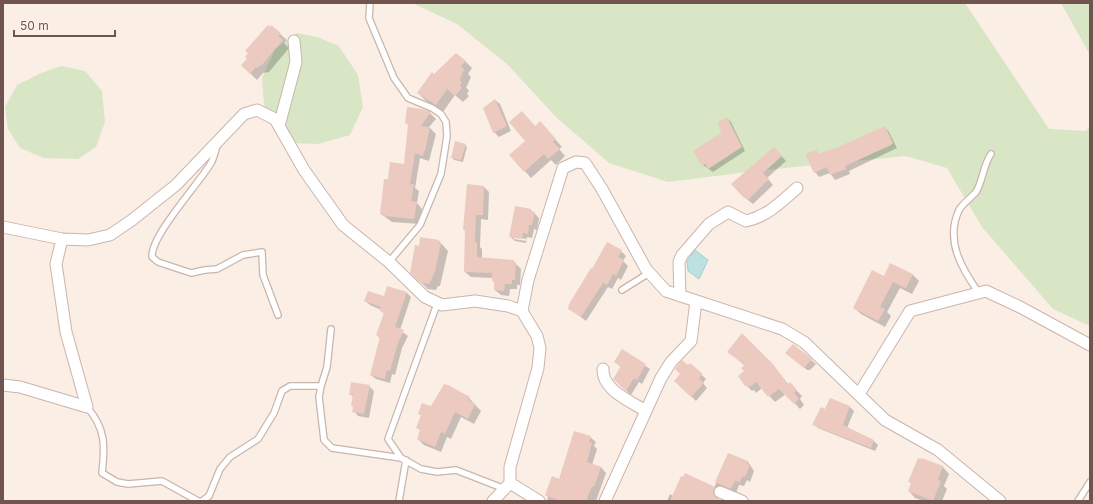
<svg xmlns="http://www.w3.org/2000/svg" width="1093" height="504" font-family="Inter,sans-serif">
	<style>
		.green { fill: #d8e6c5 }
		.water { fill: #bce1e0; stroke: #a3d2d1 }
		.shadow { fill: #0003; fill-rule: evenodd }
		.building { fill: #eccac0 }
		.lines { fill: none; stroke-linecap: round; stroke-linejoin: round }
		.lane-casing { stroke: #cab5ad; stroke-width: 8 }
		.street-casing { stroke: #cab5ad; stroke-width: 13 }
		.lane { stroke: #fff; stroke-width: 5.5 }
		.street { stroke: #fff; stroke-width: 11 }
	</style>
	<rect width="100%" height="100%" fill="#faeee5"/>
	<path class="green" d="M412,3H965L1049,129L1086,131L1090,126V326L1053,309L982,227L947,168L906,156L755,171L668,182L609,163L556,117L507,64L457,24Z
		M1061,3H1090V55Z
		M297,33L317,37L339,46L358,75L363,107L350,135L318,144L294,143L274,130L264,105L262,78L275,49Z
		M61,66L85,71L102,91L105,122L96,147L78,159L44,158L20,148L8,129L5,107L17,85L39,74Z"/>
	<path class="water" d="M695,250L708,260L699,279L688,271L687,261Z"/>
	<path class="shadow" d="M280,34L287,40L284,43L289,48L269,72L263,73L257,80L242,65Z
		M465,61L472,68L468,74L471,77L466,88L469,90L467,94L469,96L463,102L455,95L443,112L425,100L418,93L434,76Z
		M495,100L500,104L511,131L499,137L494,132Z
		M430,113L436,119L429,127L436,134L429,161L420,158L415,188L419,191L417,203L422,209L420,224L392,222L381,214L389,180L405,165L409,125L406,123Z
		M727,118L731,122L745,151L713,172L703,165L694,151L723,133Z
		M535,127L546,129L562,147L559,149L565,156L556,165L551,160L531,178L525,171L526,141Z
		M885,127L889,132L897,148L849,171L850,174L835,180L830,173L819,177L815,172L816,151L820,155L838,148Z
		M465,145L467,147L463,162L454,160L452,157Z
		M774,148L786,161L767,178L773,185L753,204L744,197Z
		M484,187L489,192L488,220L481,219L480,247L482,249V258L513,261L521,269L520,285H517V289H510L509,296L501,295L495,290V284L493,278L471,277L465,272L466,232L464,230Z
		M531,210L539,218L537,230L534,229L532,238L527,237L526,243L515,241L510,236ZM514,237L527,239L526,241L514,239Z
		M439,241L448,251L440,286H438L436,290L428,289L411,273L419,247Z
		M621,251L626,256L623,261L628,266L621,280L618,278L612,289L608,287L586,321L569,308L593,271Z
		M912,274L919,281L912,294L900,288L887,312L891,316L885,327L861,314L854,308L884,277Z
		M388,287L407,293L411,297L400,330L408,336L402,348L395,375L392,374L390,383L376,379L371,375L380,338L377,335L385,315L381,310L370,305L365,301L385,298Z
		M742,334L779,373L789,385L790,384L802,396L800,399L804,405L800,409L786,394L775,402L762,388L756,393L754,390L752,391L746,385L739,376L745,371V366L729,352Z
		M622,350L650,369L642,384L639,382L631,395L619,384L621,367L615,362Z
		M792,357L811,360L816,364L810,370H807Z
		M690,364L706,379L703,383L707,388L696,401L675,381Z
		M369,386L374,391L369,418L358,416L354,411V398L350,394Z
		M469,398L481,411L474,424L461,417L451,439L447,437L441,452L424,445L418,439L421,431L417,428L422,416L419,414L431,408Z
		M850,407L854,411L847,428L874,441L878,445L875,451L818,428L813,424L826,410Z
		M590,437L596,442L594,446L597,449L592,465L601,467L606,473L596,501H547L548,497L546,495L560,481Z
		M729,454L748,462L754,471L750,482L747,480L744,486L739,485L736,493L720,491L717,498L721,501H667L670,494L673,496L714,488Z
		M943,467L949,474L944,486L947,489L942,501H923L915,498L909,491Z"/>
	<path class="building" d="M268,25L270,27L271,25L281,33L278,36L283,40L261,66L260,65L257,68L256,67L250,74L241,65L247,59L245,57L248,53L245,51Z
		M456,53L466,61L461,66L464,69L460,80L462,82L460,86L462,88L455,96L447,89L436,105L417,93L432,72L434,74Z
		M495,99L507,126L493,133L483,108Z
		M407,107L422,109L431,112L421,126L430,127L425,151H424L423,156L415,153L410,184H414L411,201L417,202L414,219L385,216V215L380,214L384,179H388L390,162L404,164L408,124L405,123Z
		M522,111L535,126L540,121L556,139L553,142L560,149L548,159L544,154L524,172L509,155L525,141L509,122Z
		M727,117L742,147L708,169L705,164L702,166L693,151L721,133L718,122Z
		M885,126L893,143L891,145L845,166L846,169L830,175L827,167L814,173L805,154L817,150L818,154L838,147Z
		M455,141L466,144L461,160L451,158Z
		M774,147L782,156L763,173L769,179L748,200L745,197L744,198L731,184Z
		M467,184L484,186L483,215H476L475,242H477V257L514,260L513,262H516L515,280H512V284H505L504,291L494,290V282L492,281V273L464,272L465,230H463Z
		M515,206L531,209V211L535,212L532,225H529L528,234L523,233L522,239L509,237Z
		M420,237L439,240V243H441L435,272L429,284L419,282L410,273L415,245L419,246Z
		M607,242L622,250L618,257L624,260L616,276L613,274L607,285L603,283L581,317L568,309L569,304L591,268L592,269Z
		M890,263L913,274L906,288L893,282L880,307L885,309L878,321L853,308L872,270L884,276Z
		M387,286L407,292L395,327L404,330L398,343L390,371L387,370L385,379L370,375L380,337L376,335L384,313L380,311L381,307L364,301L368,291L384,296Z
		M742,333L772,363L788,384L790,382L797,390L794,393L799,399L794,404L779,389L768,397L756,382L750,387L747,385L745,386L738,376L744,371L741,368L745,365L727,352Z
		M793,344L812,359L804,368L785,353Z
		M622,349L646,364L637,380L634,378L626,391L613,379L621,366L614,362Z
		M682,360L688,365L690,363L703,374L699,378L704,383L691,397L674,381L680,374L675,369Z
		M351,382L370,385L364,414L352,412L353,407L351,406L353,395H349Z
		M444,384L448,385L470,397L468,400L475,404L468,419L455,412L445,434L441,432L435,447L417,439L420,430L416,428L421,415L418,414L422,403L431,406Z
		M830,398L850,406L843,425L874,440L871,448L812,425L821,407L825,409Z
		M574,431L591,436L589,442L592,443L587,462L601,467L594,487L592,486L586,501H560L545,495L552,476L559,479Z
		M728,453L748,461L747,464L750,465L745,477L742,476L740,482L735,481L731,489L715,482Z
		M918,458L921,459L922,458L943,466L938,480L941,481L933,501L908,491L911,483L908,482Z
		M685,473L715,487L713,493L718,499V501H670L681,476L683,477Z"/>
	<g class="lines">
		<defs>
			<path id="lane" d="M370,3L369,18L394,78L408,98L432,108L441,114L446,122L447,136L441,174L420,225L389,262
				M217,146C215,151 214,158 211,163C198,185 151,235 152,257L158,262L191,273L205,270L217,269L243,255L262,252L263,275L278,315
				M622,290L649,273
				M979,293C961,268 945,240 959,210C963,203 971,198 976,192C983,181 983,165 991,154
				M321,386L327,367L331,329
				M87,407C106,429 105,446 102,473L117,482L128,484L162,481L198,501
				M401,458L388,439L437,304
				M202,501L209,496L220,469L230,457L258,439L274,413L282,391L290,386H321L319,397L324,440L332,448L401,458L421,469L437,472L456,470L505,489
				M399,501L406,460
				M1078,501L1090,482"/>
			<path id="street" d="M279,126L296,62L294,41
				M3,227L62,239L88,240L110,235L132,220L176,185L244,114L257,110L275,119L304,170L343,225L389,262L425,297L442,305L475,301L508,306L522,311L537,336L540,348L538,368L510,467V483L493,501
				M680,296L679,262L682,255L709,224L728,212L746,221C768,216 781,202 797,188
				M522,311L528,280L563,168L576,162L585,163L602,189L646,269L666,291L782,329L804,342L885,420L938,450L1000,501
				M603,369C602,390 630,401 646,411
				M3,385L20,387L87,407L66,332L56,264L62,239
				M859,394L910,311L986,291L1020,307L1090,345
				M510,483L539,501
				M720,492L742,501
				M605,501L661,378L671,362L691,341L696,301"/>
		</defs>
		<use href="#lane" class="lane-casing"/>
		<use href="#street" class="street-casing"/>
		<use href="#lane" class="lane"/>
		<use href="#street" class="street"/>
	</g>
	<rect width="1093" height="504" fill="none" stroke="#70544d" stroke-width="8"/>
	<path d="M14 30v6h101v-6" fill="none" stroke="#70544d" stroke-width="2"/>
	<text x="20" y="30" font-size="12" fill="#70544d" stroke="#fdf3eb" stroke-width="3" paint-order="stroke">50 m</text>
</svg>
